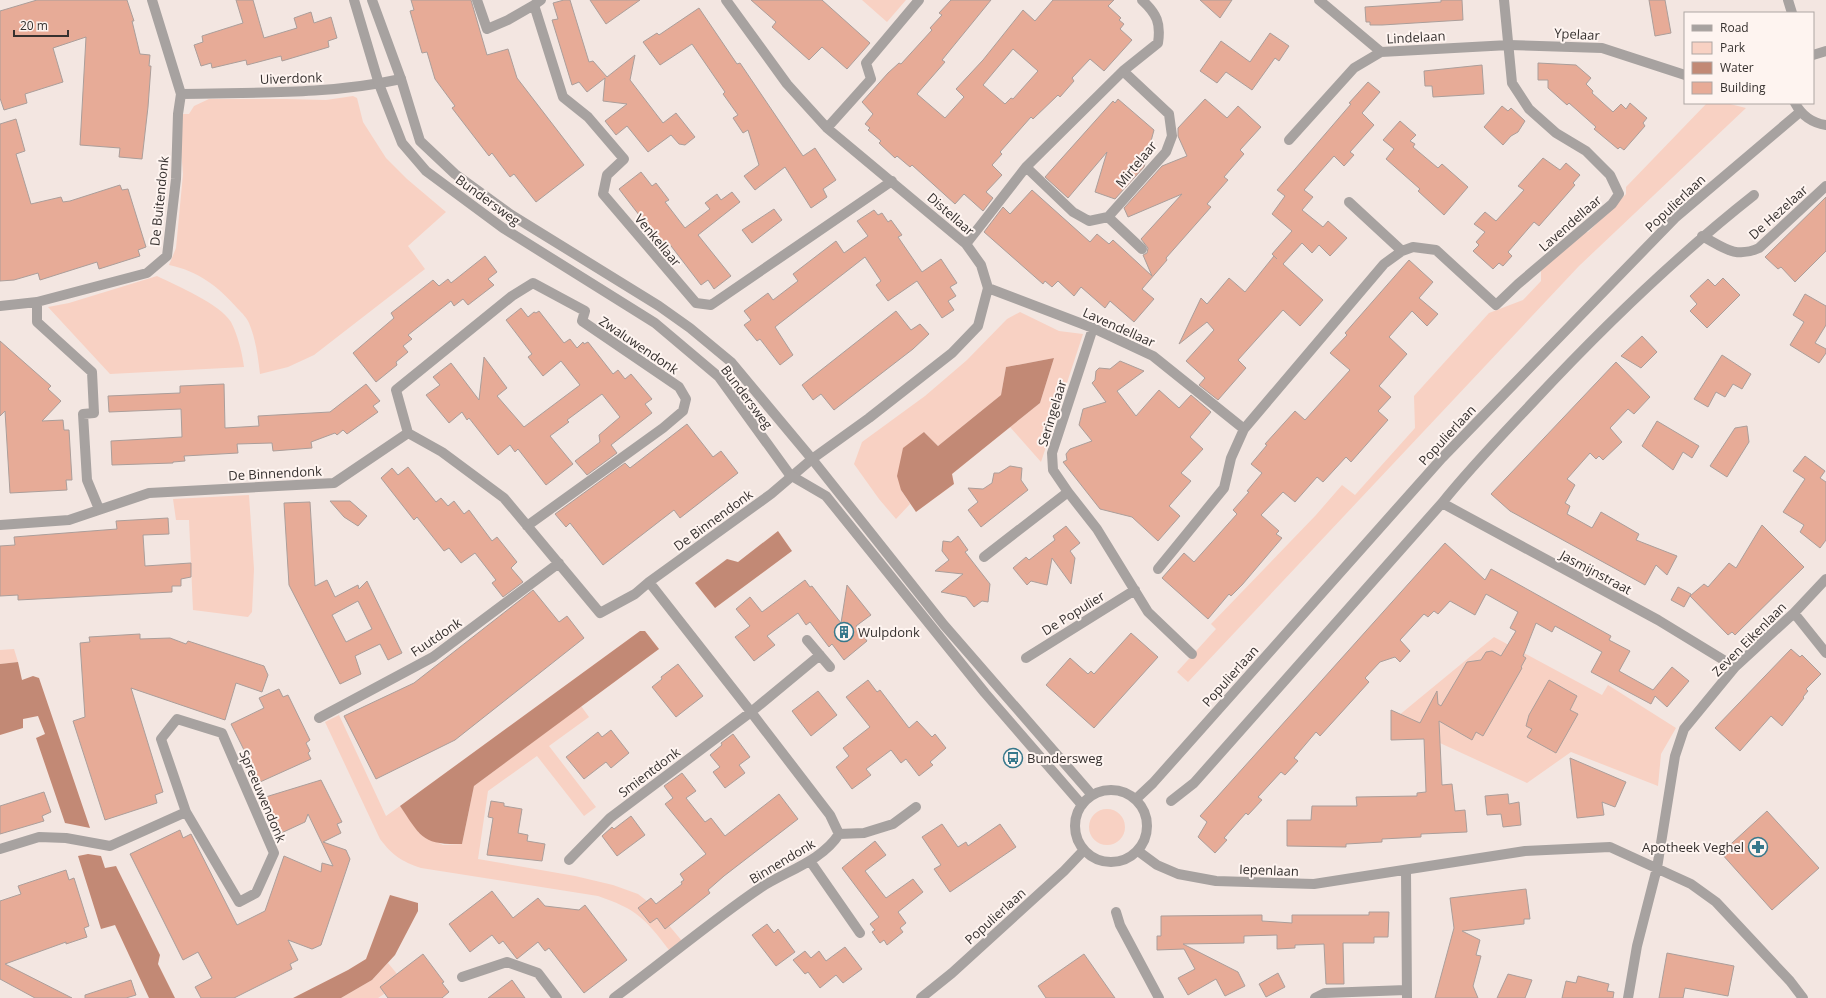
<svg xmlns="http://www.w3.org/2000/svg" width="1826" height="998" font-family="'Open Sans',sans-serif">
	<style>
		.green { fill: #f8d1c3 }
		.water { fill: #c28975 }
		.building { fill: #e7ab97; stroke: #ab9e9a; fill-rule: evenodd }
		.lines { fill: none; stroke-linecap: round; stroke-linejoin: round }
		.pedestrian { stroke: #a7a2a0; stroke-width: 10 }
		.minor { stroke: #a7a2a0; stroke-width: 10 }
		.tertiary { stroke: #a7a2a0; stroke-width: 10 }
		.labels { text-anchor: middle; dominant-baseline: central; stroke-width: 4; stroke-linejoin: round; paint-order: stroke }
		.street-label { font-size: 13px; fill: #36312f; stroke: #fef4f0 }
		.poi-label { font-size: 13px; fill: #36312f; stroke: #fef4f0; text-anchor: start }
	</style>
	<rect width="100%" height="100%" fill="#f3e6e1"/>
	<path class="green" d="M862,0H906L887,22Z
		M353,96L357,98L363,122L386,158L407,179L446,212L408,246L425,269L314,355L288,367L260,374C258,357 256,340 249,323C247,318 242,313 238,309C218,286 198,271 169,265L176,248L183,174L178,114H189L194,106L209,99H286L326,100Z
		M1707,103H1726L1746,108L1579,266L1188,682L1177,672L1216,629L1211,624L1316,515L1342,485L1355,495L1415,428L1414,396L1489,313L1523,300L1541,281V270L1578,233L1588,232L1626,194V187Z
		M157,276C177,286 219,303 231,322C238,336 242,352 244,367L110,374L48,307L69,303Z
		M1020,312L1059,331L1083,334L1041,462L1010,427L1040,403L1054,358L1006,367L1001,395L938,446L924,432L901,490L910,504L896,519L879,499L854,464L862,442L925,396L967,360L1007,319Z
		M249,495L254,569L252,612L248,617L193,610L189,520H176L173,499Z
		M1494,637L1602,695L1608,685L1676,728L1661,754L1658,786L1571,752L1527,783L1392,721Z
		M14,649L18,662L0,664V650Z
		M581,706L589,717L549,746L596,807L584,816L537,756L488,791L478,859L575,876L613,885L638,894L652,905L682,941L669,950C645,918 636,909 598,896L421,868C401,861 393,856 380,839L325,722L339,715L386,816L400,806L419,833L443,845L462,844L474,786Z
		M1089 827a18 18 0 1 1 36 0a18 18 0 1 1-36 0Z
		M388,963L398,975L387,992L378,998H341L372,980Z"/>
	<path class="water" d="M1054,358L1040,403L952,474L954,484L916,512L901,490L897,476L903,448L924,432L938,446L1001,395L1006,367Z
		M778,531L792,551L715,608L695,583L727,559L738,562Z
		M640,631H645L659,649L474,786L462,844C422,845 421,837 400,806Z
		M18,662L22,680L33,676L39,678L90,828L65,823L36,738L45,734L38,716L23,719V728L0,735V664Z
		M88,854L101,856L105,868L116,866L160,955L158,964L175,998H149L115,925L101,929L78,856Z
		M390,895L418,903V911L395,955L372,980L341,998H293L348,970L366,959Z"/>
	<path class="building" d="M37,0H127L134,21H132L140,54L150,55L149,66H151L148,107L142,159L119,157L120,148L80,145L86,37L53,48L63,82L25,94L27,103L4,110L0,98V11Z
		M236,0H253L264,38L297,28L294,18L311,12L314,23L331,17L337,38L328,41L329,47L282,61L281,56L247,65L246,60L212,68L211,63L201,66L194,45L203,42L202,36L243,23Z
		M411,0H471L487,55L508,49L517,78L584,165L536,202L514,174L510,177L492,153L489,156L452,108L455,106L435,79L427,52L422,53L410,11L414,10Z
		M564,0H570L589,62L593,61L607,77L635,55L630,80L663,123L676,113L695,137L685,145L679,144L671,135L648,152L627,126L616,135L605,121L627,104L603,101L605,78L587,92L579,82L572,85L552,20L558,19L553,3Z
		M590,0H640L606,24Z
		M751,0H822L870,43L847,69L822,47L809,60L772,27L776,22Z
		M951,0H991L942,60L945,62L917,94L945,118L964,97L956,89L983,60L1023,10L1035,21L1053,0H1114L1108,6L1121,18L1119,20L1124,24L1120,29L1132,40L1104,71L1090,59L1072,78L1074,81L1060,97L1058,95L1033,119L1031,117L1000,152L1002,154L992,165L1002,175L986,192L993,198L983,211L964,194L955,204L912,165L910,167L897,156L895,158L879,143L881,141L868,130L870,128L865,124L873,114L862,102L888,73L899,63L901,64L932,30L930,28L942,15L939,13ZM1013,49L1038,71L1013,99L1011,98L1005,104L983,85Z
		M1200,0H1232L1220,18Z
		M1441,0H1462L1463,20L1382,25H1370V22H1366L1365,7L1441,2Z
		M1649,0H1665L1671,33L1655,36Z
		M699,8L737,64L740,63L803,156L815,148L836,180L823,189L827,197L811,208L785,167L755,190L744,176L759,165L748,130L743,133L733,118L738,115L723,94L725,92L692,44L660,65L643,42L657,33L659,35Z
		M1270,33L1289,46L1279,61L1275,58L1252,90L1226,72L1217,83L1200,71L1221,41L1250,62Z
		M1538,63L1576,65L1591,78L1586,84L1593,91L1592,93L1613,112L1621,104L1626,109L1630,103L1647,118L1643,123L1645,126L1624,150L1620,147L1618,149L1594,129L1596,127L1569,103L1567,105L1548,88V80H1538Z
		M1482,65L1484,94L1433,97L1432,86H1425L1424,71Z
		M1368,82L1380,92L1362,113L1374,125L1350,152L1354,155L1344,166L1334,156L1304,190L1313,197L1302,210L1323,227L1328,221L1347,238L1330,256L1319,245L1312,253L1302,243L1283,264L1323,300L1300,326L1283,310L1238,360L1246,368L1218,400L1199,385L1205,378L1186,361L1214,330L1207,322L1179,344L1201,298L1207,304L1229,278L1245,292L1274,256L1277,259L1272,254L1292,231L1272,214L1285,196L1277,190L1351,104L1349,103Z
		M1118,99L1154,130L1144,167L1115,199L1095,192L1107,152L1068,198L1045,177L1113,101L1115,103Z
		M1205,99L1227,118L1238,106L1261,127L1240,150L1244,154L1224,177L1228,180L1207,204L1211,207L1166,258L1167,260L1142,289L1154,299L1134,322L1110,301L1105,308L1081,287L1074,296L1058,281L1052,287L1045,281L1043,284L984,232L1003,207L1010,214L1032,190L1090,242L1097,234L1109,244L1113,240L1152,276L1143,255L1147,253L1148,248L1141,239L1182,194L1128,217L1124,208L1162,166L1187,156L1178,136V128Z
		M1502,106L1508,111L1511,108L1525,121L1518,132L1511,136L1503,145L1484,127Z
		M16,119L25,151L16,154L31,204L61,197L63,202L70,201L120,185L122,190L128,189L146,247L138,250L140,256L99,269L97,262L40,280L38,273L14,280L0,281V124Z
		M1400,121L1416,135L1410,141L1415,144L1413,147L1438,168L1442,164L1468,187L1444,215L1418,191L1420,189L1386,159L1394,149L1383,140Z
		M1543,158L1560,170L1566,163L1580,175L1573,183L1575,185L1539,226L1534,222L1508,252L1512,256L1503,266L1499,263L1493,269L1473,251L1479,245L1476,242L1485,232L1474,224L1485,212L1496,221L1524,190L1518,186Z
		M641,172L652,186L656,183L669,200L665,202L685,228L710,209L705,203L717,194L721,200L732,192L740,202L698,235L731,276L714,289L708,280L701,285L668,242L663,246L619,189Z
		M1826,197V251L1795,282L1781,267L1778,269L1765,257Z
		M774,209L782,220L752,243L742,230Z
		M874,210L878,215L882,213L888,222L891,220L902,235L898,237L922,272L941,259L957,283L950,287L956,296L948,301L954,310L942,318L917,281L888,301L876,285L881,281L865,257L775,327L793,355L780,365L760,339L757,341L744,325L751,320L744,311L768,293L773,300L798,281L793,274L836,241L844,253L868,236L857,221Z
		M485,256L497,272L488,279L494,285L468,305L463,299L454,306L451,301L408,335L412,339L403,346L408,352L396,362L397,365L376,382L353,353L394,318L391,313L433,280L439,286L448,279L451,283Z
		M1409,260L1433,282L1419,298L1438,314L1427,326L1412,311L1389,337L1407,354L1379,386L1391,397L1378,411L1388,420L1351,462L1346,457L1323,482L1317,477L1295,502L1283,492L1261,515L1279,531L1276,534L1282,538L1242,585L1231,596L1229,594L1208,619L1162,578L1184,553L1194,562L1237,514L1233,510L1249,492L1247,491L1262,473L1251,464L1267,445L1265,444L1295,411L1305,420L1350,370L1330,353L1347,335L1345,333Z
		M1723,278L1740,295L1707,328L1690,311L1697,304L1690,296L1708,279L1715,286Z
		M1805,294L1826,306V325L1815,343L1826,349V353L1819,363L1790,345L1804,322L1793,315Z
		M521,308L528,317L534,312L536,313L539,311L564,343L570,339L577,348L583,342L584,344L588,342L613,374L618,370L625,379L631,374L652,399L645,404L652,413L611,445L617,453L587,475L575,461L600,442L599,435L620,417L602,394L567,420L569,422L550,436L573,464L546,485L518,449L515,452L510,445L498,455L469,418L467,420L462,412L449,423L426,395L440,385L433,377L451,363L479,400L484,357L507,388L497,396L524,427L580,385L561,361L543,376L528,357L532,354L506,320Z
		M896,311L911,330L920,324L929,334L913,349L834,410L821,394L813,400L802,385Z
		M1642,336L1657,352L1641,368L1621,356Z
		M0,341L51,386L48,389L61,401L42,421L63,420L64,430H69L72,480H66L67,490L10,493L5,411L0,416Z
		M1722,355L1751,374L1742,389L1733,384L1725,397L1716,392L1708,407L1694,399Z
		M1120,361L1144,371L1117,391L1136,416L1159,390L1179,408L1191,395L1211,412L1190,437L1203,449L1181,473L1191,481L1169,506L1180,516L1158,541L1132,517L1100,509L1063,462L1067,460L1066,454L1070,449L1092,441L1079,425L1083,409L1106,402L1092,383L1095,380L1096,371L1099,368L1110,369Z
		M1616,362L1650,397L1634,414L1628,409L1610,428L1622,442L1603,460L1599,456L1596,459L1590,453L1567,479L1575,485L1565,503L1570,506L1567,514L1592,528L1601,512L1639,534L1636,540L1677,556L1667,575L1656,565L1645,585L1510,511L1491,494Z
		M224,384L225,428L259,426L258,416L330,412L366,384L380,401L373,406L378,412L347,434L343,430L337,435L335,433L311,442L312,448L273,451L272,443L237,444L238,453L184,456L185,461L173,462V463L112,465L111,441L182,437L181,409L109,412L108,396L180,393V386Z
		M1657,421L1699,446L1692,458L1683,452L1673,470L1642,446Z
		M687,424L713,457L721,451L738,473L680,518L674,510L603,565L570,523L566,527L555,514L625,463L630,468Z
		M1747,426L1749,442L1727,477L1710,466L1735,428Z
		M1805,456L1825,471L1820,478L1826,482V540L1820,548L1800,532L1804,525L1783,512L1805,479L1793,471Z
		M1010,466L1022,468L1021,480L1028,490L981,527L968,510L978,502L968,488L983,489L992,483L994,473H999Z
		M408,467L436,502L441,498L448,506L454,501L464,514L469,510L492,541L497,537L517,562L511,568L523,582L503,597L492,583L496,580L475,553L461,563L449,548L444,551L417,517L414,520L381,478L392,468L398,475Z
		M330,501H350L367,516L358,526L344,517Z
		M310,502L315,586L327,580L335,597L358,585L359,589L367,581L402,653L388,660L380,644L355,656L361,674L340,684L289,585L284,503ZM358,601L372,629L346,642L332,615Z
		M168,518L169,534L143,535L145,566L191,563V577L181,579V586H172V592L18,600V595L0,596V546L15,545L14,537L117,529L116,521Z
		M1762,525L1804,567L1735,635L1732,632L1728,635L1690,596L1704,584L1708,587L1729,563L1736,568Z
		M1066,526L1080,543L1070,551L1075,558L1071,584L1052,558L1047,585L1031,581L1027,585L1013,568L1026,557L1029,560L1055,540L1053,536Z
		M958,536L968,550L965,552L990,584L988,602L982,601L974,607L966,597L941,592L963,574L935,571L949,560L942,551L943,541L951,542Z
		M1445,543L1485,580L1491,569L1611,636L1609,640L1630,651L1619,671L1653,690L1672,667L1689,681L1667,707L1655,696L1651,704L1591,672L1602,652L1555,626L1552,632L1536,623L1523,656L1526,658L1521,667L1522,668L1483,736L1476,732L1472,740L1439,721L1442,785L1452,784L1455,811L1465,810L1467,832L1421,834V837L1382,839V842L1346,844V847L1287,846V820H1311L1312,806H1357L1356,797L1417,796V793L1426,792L1424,739L1391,740V710L1420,723L1437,691L1438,704L1441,706L1467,662L1481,660L1486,652L1492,651L1501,656L1516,631L1510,628L1518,612L1486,594L1475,615L1450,601L1438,614L1434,611L1428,617L1424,614L1400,640L1410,651L1400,662L1395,657L1380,662L1365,678L1369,682L1320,736L1316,732L1294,758L1298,761L1285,775L1281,772L1258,797L1262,800L1248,815L1246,813L1224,838L1227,840L1215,853L1198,837L1207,822L1200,816Z
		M805,580L810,587L812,586L841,623L847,585L871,615L856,626L867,641L844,660L832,644L829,647L810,622L806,625L798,613L767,636L775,645L754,661L735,637L750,626L736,609L750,597L762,612Z
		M1678,587L1691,594L1684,607L1671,600Z
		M533,590L559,622L567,616L584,638L455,740L376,779L344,716L414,683Z
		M1131,633L1158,657L1094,728L1046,685L1070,658L1088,674L1091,671L1094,674Z
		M140,634V639L170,638L186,644L188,641L264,666L268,675L262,692L236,683L225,720L131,688L163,792L155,795L157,803L105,820L73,721L85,717L80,643L90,642L89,637Z
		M1791,649L1800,657L1802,655L1821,674L1806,689L1808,691L1803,697L1804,698L1782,726L1771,716L1740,751L1715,728Z
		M678,664L703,696L676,717L652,687L662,679L661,677Z
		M868,680L877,692L880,690L909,728L917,721L932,737L935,734L946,748L930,762L933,765L919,776L906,759L901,763L891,750L866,769L871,775L852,789L836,767L849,756L843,748L870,727L846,697Z
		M1549,680L1577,696L1570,710L1578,714L1556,753L1527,737L1532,729L1526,726L1529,715Z
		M279,689L283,697L288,695L310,740L306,743L310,751L308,753L311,759L260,782L231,724L264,708L259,698Z
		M818,691L837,715L811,736L792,711Z
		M611,730L629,753L611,768L606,762L584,779L566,757L598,732L602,737Z
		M733,734L750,757L739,765L745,773L725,788L713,772L720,767L710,755L722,745L721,743Z
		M1570,758L1626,782L1615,807L1602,802L1604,815L1577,818Z
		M682,773L696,791L686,798L705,822L711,818L725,836L779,794L798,819L724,876L708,890L710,893L665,929L657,918L650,923L638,908L651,898L656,904L682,884L681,882L684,880L680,874L706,854L665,804L673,798L664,786Z
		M321,780L342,822L337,824L341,833L323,842L346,850L350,859L321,945L312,949L288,940L298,960L290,964L292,969L234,998H201L195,987L212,978L198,952L183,960L130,854L180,830L183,838L191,834L237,925L265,911L284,856L321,872L322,863L333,866L308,814L305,822L277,835L259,799Z
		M44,792L51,812L42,816L44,821L0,834V806Z
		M1508,794L1509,804L1519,802L1521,825L1503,827L1501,814L1487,815L1485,796Z
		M491,801L504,803V806L522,809L518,833L528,835L527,841L545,844L542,861L487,855L493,818L488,817Z
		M1767,811L1819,868L1772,910L1721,853Z
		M631,816L645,835L617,856L602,836L612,827L614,829Z
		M942,824L958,847L966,842L968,846L1000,824L1016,847L950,892L934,869L941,865L922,837Z
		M875,841L886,855L865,871L886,898L913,879L923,892L898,912L906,923L900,928L903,932L887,945L884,940L880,943L872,932L875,930L870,924L879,917L842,868Z
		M66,870L69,880L74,878L89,926L84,928L87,937L66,944V942L5,964L72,998H35L0,979V901L21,894L18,886Z
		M1526,889L1530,919H1524V924L1462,931L1480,940L1476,955L1481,956L1473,986L1478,998H1435L1454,928L1450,898Z
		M492,891L513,918L538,898L545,906L579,910L585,905L627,960L584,993L549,948L545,951L538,942L517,959L503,941L499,944L492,935L470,952L449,924Z
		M1369,912H1389L1388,937H1374V943H1343L1344,984H1326L1324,944L1295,945V948L1277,949V935L1244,936V943L1183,944L1238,972L1245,986L1225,996L1216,979L1188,995L1178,978L1195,969L1184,949L1157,950V936H1161V916L1262,915V921L1292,923V915H1369Z
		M767,924L774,933L778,929L795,952L776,966L752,935Z
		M845,947L862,969L843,983L836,975L820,988L808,972L805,974L793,960L805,951L811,958L819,951L826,961Z
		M1667,953L1734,966L1728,996L1685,988L1683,998H1659Z
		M423,954L444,982L442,983L449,992L442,998H388L380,987Z
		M1084,954L1115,998H1046L1038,986Z
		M1278,973L1285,987L1266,997L1259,984Z
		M1508,974L1532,980L1525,998H1497Z
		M1578,976L1609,984L1607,991L1614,992L1613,998H1562L1566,981L1576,983Z
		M131,980L136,995L126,998H85V995Z
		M512,980L525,998H488Z"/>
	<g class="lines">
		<path class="pedestrian" d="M1509,45L1602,48L1685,75"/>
		<path class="minor" d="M477,0L487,29L508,20L534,5
			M541,0L534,5L563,97L588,117L624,159L607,175L603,194L696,303L711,305L892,181
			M1319,0L1381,52
			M1788,0L1792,13
			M181,94C254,92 329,95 401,79
			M827,128L871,79L866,63L919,0
			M1289,140L1354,68L1381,52L1509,45
			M1026,167L1073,212L1089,221L1108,217L1166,152L1172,136L1169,114L1123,71
			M1349,202L1402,251
			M1108,217L1142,249
			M1702,236C1723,247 1735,259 1759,248L1826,186
			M966,244L1026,167L1123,71L1158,43C1161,23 1157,14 1142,0
			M988,288L1093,328L1153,356L1244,429
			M37,302V322L92,372L94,413L83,414L87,480L99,509
			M0,306L37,302L147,273L167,256L176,179L178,114L181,94L152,0
			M408,433L396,390L512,296L533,283L585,311L582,321L679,387L686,399L683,411L663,428L527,526
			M1068,492L1097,529L1148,612L1192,654
			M1442,503L1658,620L1735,667
			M0,525L69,520L149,493L334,483L408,433L442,452L504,498L600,613L635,594L649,582L771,494L812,459L869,418L952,353L978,326L988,288L981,265L966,244L827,128L787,84L726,0
			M984,557L1068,492L1053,470L1052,453L1093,328
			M1158,569L1224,488L1231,458L1244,429L1384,264L1402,251L1413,247L1436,250L1496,305L1518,284L1612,204L1619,194L1610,175L1586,151L1556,133L1529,109L1512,83L1504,0
			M1794,613L1826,653
			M807,640L830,667
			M1026,658L1135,590
			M319,718L433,657L559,563
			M1171,801L1194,783L1442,503C1470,468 1502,435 1533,402C1602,328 1674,258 1754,195
			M839,834L864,833L893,824L916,807
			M0,849L39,837L66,838L110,846L186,812L161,739L177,719L222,733L274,853L256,893L239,902L186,812
			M1138,851L1157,865L1178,874L1216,881L1314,884L1525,851L1610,847L1691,884L1716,902L1790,981L1803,998
			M569,860L610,818L751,712L820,655
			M810,861L860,933
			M1406,871L1407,998
			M1116,912L1120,925L1159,998
			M462,977L507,962L538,973L557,998
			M614,998C663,962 710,922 760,888C786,871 822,861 839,834L830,815L751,712L649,582
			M1315,998L1325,993L1406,990
			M1628,998L1637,946L1657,868L1675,756L1684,729L1735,667L1794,613L1826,579"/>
		<path class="tertiary" d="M354,0L379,84L402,143L426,171L503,228L655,323L719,377L790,475L826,496L985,693L1082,805
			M372,0L401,79L420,141L455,174L510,214L659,306L690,328L731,362L812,459L944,625L1092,795
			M1813,55L1826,51
			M1795,103C1802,116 1812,123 1826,125
			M1075 826a36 36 0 1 1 72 0a36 36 0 1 1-72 0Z
			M1136,799L1153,783L1442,458L1675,218L1800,112
			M921,998L952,973L1064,871L1084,850"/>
	</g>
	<defs>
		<symbol id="building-ring" viewBox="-11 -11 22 22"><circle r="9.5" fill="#fef4f0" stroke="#37788b" stroke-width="1.5"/><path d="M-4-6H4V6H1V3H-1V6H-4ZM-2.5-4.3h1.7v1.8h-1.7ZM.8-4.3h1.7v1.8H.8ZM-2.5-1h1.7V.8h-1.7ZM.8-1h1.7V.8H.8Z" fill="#37788b"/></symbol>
		<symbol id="bus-ring" viewBox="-11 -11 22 22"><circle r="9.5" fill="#fef4f0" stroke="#37788b" stroke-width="1.5"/><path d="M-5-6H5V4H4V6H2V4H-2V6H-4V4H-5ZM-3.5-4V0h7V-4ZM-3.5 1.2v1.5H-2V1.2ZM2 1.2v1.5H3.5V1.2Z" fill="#37788b"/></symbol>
		<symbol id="pharmacy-ring" viewBox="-11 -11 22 22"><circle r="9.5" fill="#fef4f0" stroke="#37788b" stroke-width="1.5"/><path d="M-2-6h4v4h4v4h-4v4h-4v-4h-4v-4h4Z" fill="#37788b"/></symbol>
	</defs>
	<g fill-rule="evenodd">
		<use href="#building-ring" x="833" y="621" width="22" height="22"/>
		<use href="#bus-ring" x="1002" y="747" width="22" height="22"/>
		<use href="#pharmacy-ring" x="1747" y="836" width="22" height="22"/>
	</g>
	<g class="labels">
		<g class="street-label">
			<text transform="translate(1577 34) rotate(3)">Ypelaar</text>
			<text transform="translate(1416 37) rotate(-3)">Lindelaan</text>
			<text transform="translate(291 78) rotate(-2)">Uiverdonk</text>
			<text transform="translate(1136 164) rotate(-50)">Mirtelaar</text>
			<text transform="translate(488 200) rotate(36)">Bundersweg</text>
			<text transform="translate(159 201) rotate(-84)">De Buitendonk</text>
			<text transform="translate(1675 203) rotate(-43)">Populierlaan</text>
			<text transform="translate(1778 212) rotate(-42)">De Hezelaar</text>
			<text transform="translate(951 214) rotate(41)">Distellaar</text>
			<text transform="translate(1570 223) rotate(-41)">Lavendellaar</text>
			<text transform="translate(658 240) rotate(50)">Venkellaar</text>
			<text transform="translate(1119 327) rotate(24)">Lavendellaar</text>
			<text transform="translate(639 345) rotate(34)">Zwaluwendonk</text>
			<text transform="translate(747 397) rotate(53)">Bundersweg</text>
			<text transform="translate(1052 413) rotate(-73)">Seringelaar</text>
			<text transform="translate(1447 435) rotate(-47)">Populierlaan</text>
			<text transform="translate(275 473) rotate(-3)">De Binnendonk</text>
			<text transform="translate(713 520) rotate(-36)">De Binnendonk</text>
			<text transform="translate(1596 572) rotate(28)">Jasmijnstraat</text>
			<text transform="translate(1073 613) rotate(-32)">De Populier</text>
			<text transform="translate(436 637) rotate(-34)">Fuutdonk</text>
			<text transform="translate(1749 639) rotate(-45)">Zeven Eikenlaan</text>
			<text transform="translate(1230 676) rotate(-48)">Populierlaan</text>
			<text transform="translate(649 772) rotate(-37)">Smientdonk</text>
			<text transform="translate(263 796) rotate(67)">Spreeuwendonk</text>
			<text transform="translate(782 861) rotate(-31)">Binnendonk</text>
			<text transform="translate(1269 870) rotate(2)">Iepenlaan</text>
			<text transform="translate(995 916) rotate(-42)">Populierlaan</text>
		</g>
		<g class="poi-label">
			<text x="858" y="632">Wulpdonk</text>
			<text x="1027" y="758">Bundersweg</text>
			<text x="1744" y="847" text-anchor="end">Apotheek Veghel</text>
		</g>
	</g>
	<rect x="1684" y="12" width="130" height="92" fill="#fef4f0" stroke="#aea6a3"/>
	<rect x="1692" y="25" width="20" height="6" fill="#a7a2a0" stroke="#aea6a3"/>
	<text x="1720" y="32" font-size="12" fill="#36312f">Road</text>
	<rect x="1692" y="42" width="20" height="12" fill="#f8d1c3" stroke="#aea6a3"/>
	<text x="1720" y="52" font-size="12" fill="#36312f">Park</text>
	<rect x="1692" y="62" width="20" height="12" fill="#c28975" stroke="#aea6a3"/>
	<text x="1720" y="72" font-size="12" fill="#36312f">Water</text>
	<rect x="1692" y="82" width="20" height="12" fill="#e7ab97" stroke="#aea6a3"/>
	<text x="1720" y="92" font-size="12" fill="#36312f">Building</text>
	<path d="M14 30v6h54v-6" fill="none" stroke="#36312f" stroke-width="2"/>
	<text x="20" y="30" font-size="12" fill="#36312f" stroke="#fef4f0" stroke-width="3" paint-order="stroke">20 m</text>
</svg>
